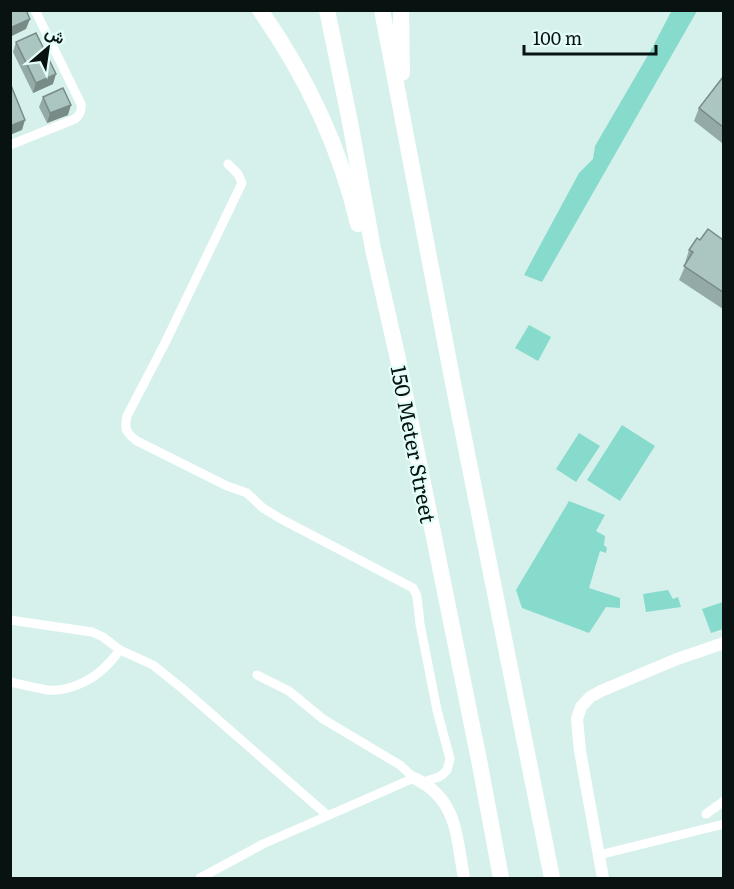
<svg xmlns="http://www.w3.org/2000/svg" width="734" height="889" font-family="Literata,Vazirmatn,serif">
	<style>
		.green { fill: #86dbcd }
		.lines { fill: none; stroke-linecap: round; stroke-linejoin: round }
		.street { stroke: #fff; stroke-width: 9 }
		.secondary { stroke: #fff; stroke-width: 12 }
		.highway { stroke: #fff; stroke-width: 16 }
		.wall { fill: #93aaa6 }
		.shaded-wall { fill: #788b87 }
		.building { fill: #abc6c1; stroke: #788b87; stroke-width: 1.5 }
		.labels { text-anchor: middle; dominant-baseline: central; stroke-width: 4.5; stroke-linejoin: round; paint-order: stroke }
		.street-label { font-size: 21px; fill: #081210; stroke: #e3fef9 }
	</style>
	<rect width="100%" height="100%" fill="#d6f1ec"/>
	<path class="green" d="M672,10L697,11L542,282L524,275L579,173L593,159L595,146L651,50Z
		M529,325L551,337L538,361L515,348Z
		M622,425L655,446L620,501L587,480Z
		M579,433L600,446L576,482L556,469Z
		M569,501L605,515L596,531L605,536L604,545L607,548L606,553L600,551L589,588L620,598V608L606,607L589,633L522,608L516,590Z
		M668,590L673,599L678,597L681,607L646,612L643,594Z
		M723,602V629L711,633L702,609Z"/>
	<g class="lines">
		<path class="street" d="M10,145L75,119C80,115 82,111 81,104L35,10
			M228,164L238,174L242,183L165,343L127,416C124,429 126,433 137,441L227,486L247,493L263,508L281,519L413,588L417,596L420,624L437,710L450,759L447,770L442,775L439,777L423,782
			M10,620L92,632L103,637L120,650L153,665L183,689L327,815
			M10,682C23,685 35,688 48,690C67,692 91,681 104,668C110,663 115,656 120,650
			M706,814L724,801
			M599,855L724,824
			M200,878L263,844L414,778L400,765L323,719L289,691L257,675"/>
		<path class="secondary" d="M414,778C458,799 456,836 464,878
			M603,878L580,751L577,719L581,707L590,697L601,691L677,659L724,643"/>
		<path class="highway" d="M260,10C305,74 340,147 358,224
			M327,10L350,122L373,249L398,359L480,765L501,878
			M382,10L453,383L552,878
			M401,10L402,73"/>
	</g>
	<path class="wall" d="M16,42L53,84L33,93L13,52Z
		M723,77V141L722,143L694,121L699,108Z
		M43,97L68,115L47,123L39,107Z
		M700,240H723V309L679,280L686,264L685,263L689,250Z"/>
	<path class="shaded-wall" d="M30,19L26,29L10,37V28Z
		M56,74L53,84L33,93L36,83Z
		M71,105L68,115L47,123L50,113Z
		M25,120L22,130L10,135V126Z"/>
	<path class="building" d="M10,10H26L30,19L10,28Z
		M36,33L56,74L36,83L16,42Z
		M723,77V127L699,108Z
		M10,83L25,120L10,126Z
		M63,88L71,105L50,113L43,97Z
		M708,229L723,240V292L684,266L693,252L689,250L697,238L700,240Z"/>
	<g class="labels">
		<g class="street-label">
			<text transform="translate(415 444) rotate(79)">150 Meter Street</text>
		</g>
	</g>
	<rect width="734" height="889" fill="none" stroke="#081210" stroke-width="24"/>
	<g transform="translate(48 48) rotate(29)" stroke="#e3fef9" stroke-width="4.5" paint-order="stroke">
	<path d="M0-4.5L10 22L0 15L-10 22Z" fill="#081210"/>
	<text y="-9" font-size="16" font-weight="bold" text-anchor="middle" fill="#081210">ش</text>
	</g>
	<path d="M524 45v9h132v-9" fill="none" stroke="#081210" stroke-width="3"/>
	<text x="533" y="45" font-size="18" fill="#081210" stroke="#e3fef9" stroke-width="4.5" paint-order="stroke">100 m</text>
</svg>
